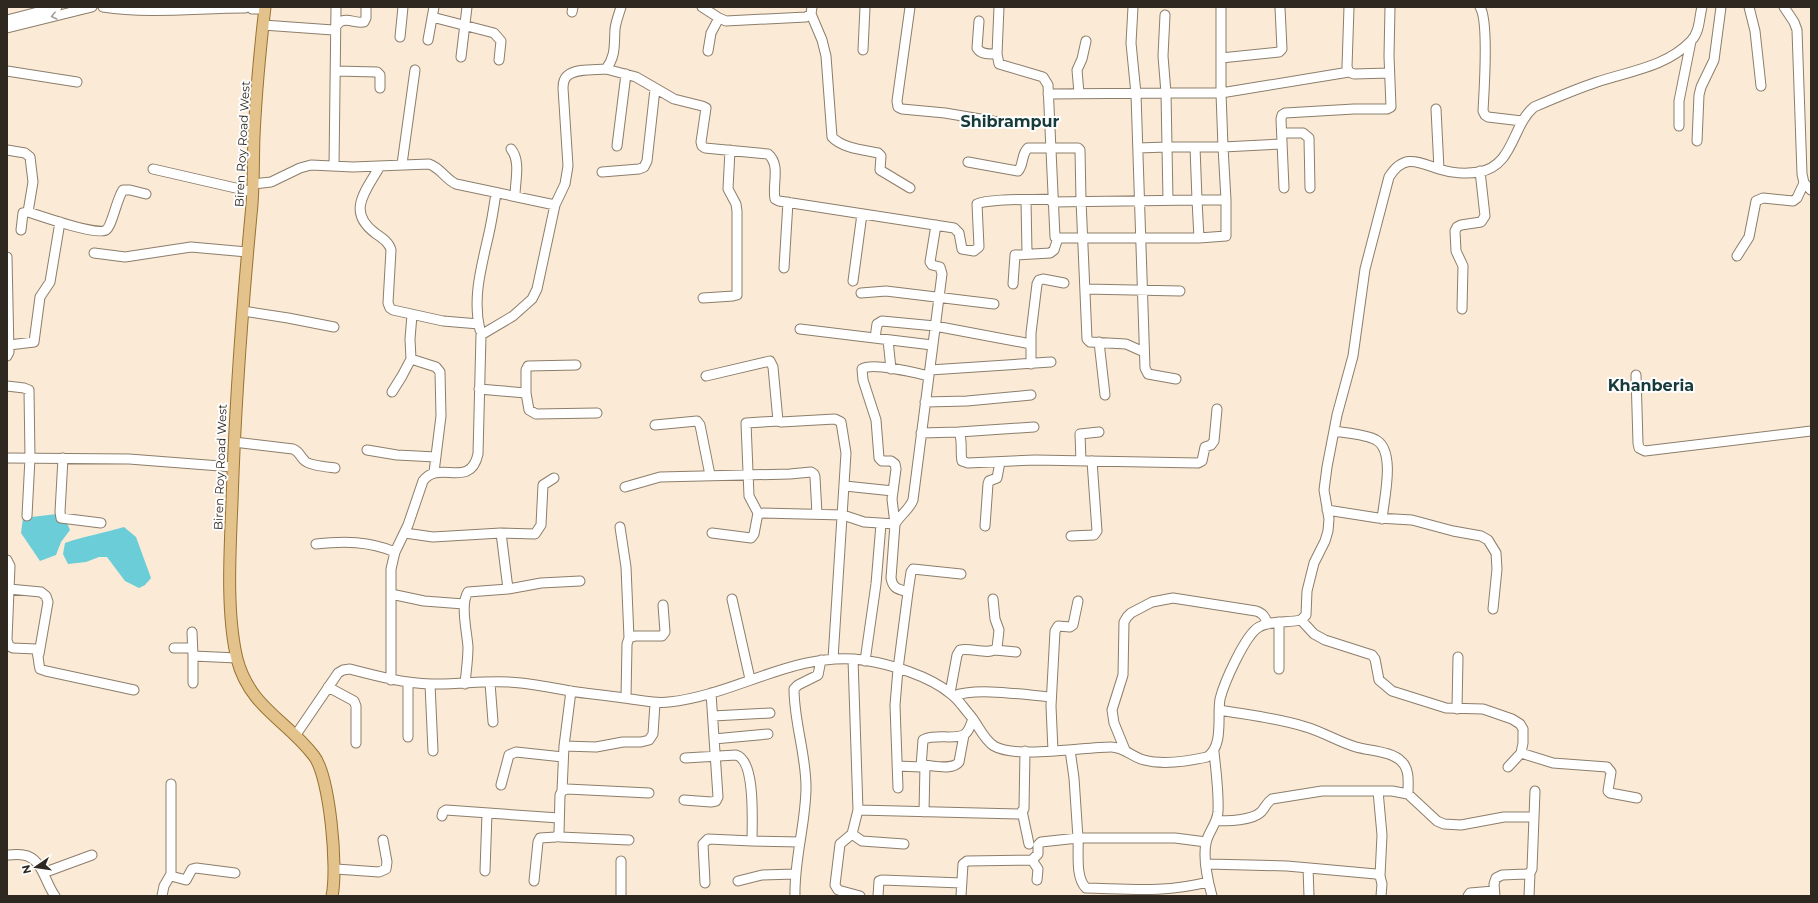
<svg xmlns="http://www.w3.org/2000/svg" width="1818" height="903" font-family="Montserrat,sans-serif">
	<style>
		.water { fill: #6bcdd8 }
		.lines { fill: none; stroke-linecap: round; stroke-linejoin: round }
		.minor-casing { stroke: #8c7e6b; stroke-width: 11 }
		.major-casing { stroke: #977333; stroke-width: 13 }
		.minor { stroke: #fff; stroke-width: 9 }
		.major { stroke: #e3c38b; stroke-width: 11 }
		.oneway { stroke: #a19e9b }
		.labels { text-anchor: middle; dominant-baseline: central; stroke-width: 4; stroke-linejoin: round; paint-order: stroke }
		.street-label { font-size: 12px; fill: #2e2821; stroke: #fff }
		.district-label { font-size: 16px; font-weight: bold; fill: #173a3a; stroke: #fff }
	</style>
	<rect width="100%" height="100%" fill="#faead6"/>
	<path class="water" d="M57,514L65,518L70,530L61,542L56,555L40,561L21,533L23,518Z
		M124,527L136,537L151,578L145,585L139,588L125,581L107,557H99L86,562L68,564L63,554L65,543C84,536 105,533 124,527Z"/>
	<g class="lines">
		<defs>
			<path id="minor" d="M103,7C150,14 198,8 245,8
				M702,7L719,18L726,21L806,17L811,14L812,7
				M910,7L897,101L898,107L902,109L945,113L998,122
				M999,7L997,54L999,64L1043,77L1048,85L1055,237L1058,238H1199L1197,200H1226L1223,147L1282,144
				M1133,7L1131,43L1136,94L1145,368L1148,374L1176,379
				M1349,7L1347,67L1349,72L1354,74L1389,73
				M1480,7C1489,21 1484,92 1483,111L1485,115L1488,117L1522,121
				M1749,7L1755,31L1761,86
				M1784,7L1794,22L1797,30L1802,174L1804,183L1811,190
				M252,9H265
				M572,12L573,7
				M811,14L822,40L826,56L832,137C842,148 864,150 878,153L881,156L880,170L910,188
				M432,17L494,33L501,41L499,60
				M7,20L57,7
				M979,21L977,48C981,55 990,54 997,54
				M263,25L333,30C336,27 337,24 340,22C346,17 357,24 364,22L366,18V7
				M7,28L92,7
				M400,37L403,7
				M428,40L434,7
				M863,50L865,7
				M708,51L711,33L719,18
				M461,57L467,7
				M1221,58L1279,52L1282,49L1280,8
				M606,69L636,77L674,99L702,106L706,108L701,142L702,146L705,148L768,154C781,165 772,184 775,199L779,201L954,228L959,233L962,249L974,251L979,247L977,204C991,198 1035,200 1052,199
				M7,71L77,82
				M336,71L377,72L380,75V88
				M1079,93L1077,70L1082,59L1086,41
				M1048,94L1166,93L1163,56L1165,15
				M1436,109L1439,169
				M1679,126V101L1691,41
				M1282,133H1303L1309,138L1310,188
				M1697,141L1699,95L1701,87L1714,60L1721,7
				M617,146L626,74
				M1195,147H1167L1166,93H1221L1349,72
				M1138,148L1167,147L1168,200
				M511,149C521,161 515,181 515,196
				M7,150L25,153L30,157L33,182L28,212C40,216 98,236 106,230C112,226 117,198 123,190H130L146,194
				M968,162L1018,171C1024,165 1021,154 1028,148H1078L1080,150L1081,200L1087,339L1090,342L1126,344L1144,352
				M402,164L415,70
				M334,166L336,7
				M380,166C366,191 346,211 375,233C382,238 389,242 391,250L388,303L390,308L393,310L443,321L479,324
				M153,169L253,192
				M602,172L639,169L644,167L647,161L655,89
				M253,184L271,182L300,168L311,165L353,167L429,164C441,168 445,179 456,184L555,205L537,289L532,299L513,316L481,335L478,454C470,490 439,459 423,481L408,525L395,552L391,569V680
				M1284,188L1281,119L1282,115L1285,113L1354,109H1387L1391,107L1389,56L1390,7
				M1026,200L1027,253
				M1052,202L1197,200L1195,147H1223L1221,93V7
				M555,205L565,184L568,166L563,88C563,84 564,79 567,76C576,68 595,70 606,69C616,56 614,45 615,29C616,21 619,14 621,7
				M21,230L23,213L28,212
				M1199,238L1226,236V200
				M94,253L125,257L191,247L247,252
				M1737,256L1749,237L1756,201L1763,198L1793,201L1797,198L1804,183
				M7,257L9,352L7,356
				M784,268L788,202
				M853,281L862,214
				M1013,284L1015,255L1050,253L1054,250L1058,238
				M1085,289L1180,291
				M861,293L886,291L994,304
				M703,298L733,296L737,295V211L736,204L728,189L730,150
				M1462,309L1463,266L1456,251L1455,231L1457,227L1461,225L1481,222L1485,216L1480,171
				M243,311L288,318L334,327
				M412,315L410,339L411,359L436,367L440,372L441,416L434,472
				M800,329L932,345
				M480,330C472,297 482,265 489,233C492,220 494,206 496,193
				M875,338L877,324L882,321L935,326L1031,344
				M888,340L891,369
				M1099,342L1105,395
				M9,345L34,342L40,297L50,282L60,222
				M1031,364V333L1037,284L1039,280L1043,279L1064,283
				M930,370L1051,362
				M1636,375L1638,443L1639,448L1645,451L1811,431
				M706,376L770,361L773,367L778,421L781,422L835,419L841,422L846,453L833,659
				M7,386L24,388L29,390L30,458L27,516
				M479,389L526,393V370L528,366L576,365
				M392,392L402,376L411,359
				M526,393L529,410L536,414L597,413
				M925,402L967,401L1031,395
				M778,421L746,423L749,496L758,513L843,515L864,522L895,524L892,499L896,469L895,464L891,461H882L879,458L876,420L863,380L862,369C872,362 916,373 929,376
				M655,425L697,421L700,425L710,475
				M1334,431C1345,433 1366,434 1376,440C1396,451 1384,499 1382,519
				M959,432L1034,427
				M921,433L959,432C963,441 960,452 962,461L968,463L1035,460L1198,463L1202,461L1205,447L1211,445L1214,441L1217,409
				M234,442L293,449C300,452 299,455 304,460C307,465 328,467 335,468
				M367,450L397,455L436,457
				M7,458L129,459L233,467
				M63,458L60,512L61,518L101,523
				M1081,461L1080,434L1099,432
				M845,486L893,491
				M625,487L660,477L790,474L811,472L814,474L815,477L817,514
				M1327,510L1378,518L1412,520L1453,531L1481,536L1488,540L1496,553L1497,569L1493,609
				M985,526L988,484L989,481L997,478L1000,462
				M620,527L626,567L629,638
				M405,533L433,537L501,533L508,589
				M501,533L535,534L541,525L543,485L554,478
				M712,533L751,538L754,534L758,513
				M1071,536L1094,535L1097,531L1092,461
				M316,544C344,541 369,541 395,552
				M7,560L10,566L7,639
				M9,589L41,592L46,596L48,602L39,654
				M908,592L911,572L913,569L961,574
				M391,594L424,601L464,604
				M732,599L750,679
				M1301,620L1314,634L1325,640L1372,655L1375,659L1379,680L1392,691L1446,708L1483,709L1512,719L1520,724L1523,729V743L1521,753L1508,767
				M1279,622V669
				M192,632L193,656L237,658
				M7,640L9,646L13,648L36,649C39,656 38,662 40,669L46,671L134,690
				M174,648H192
				M995,650L1016,652
				M193,656V683
				M853,659L858,810L852,834L840,844L835,885L838,890L860,896
				M865,661L876,584L881,524
				M490,683L493,722
				M430,684L433,751
				M465,684C466,672 468,660 468,647C467,632 460,604 468,592L508,589L541,583L580,581
				M328,687L354,701L356,706V743
				M950,693L957,655L960,650C971,647 989,656 997,648L999,630L995,619L993,599
				M954,696C975,687 1026,695 1051,697
				M626,698L627,644L629,638L635,636H662L665,632L663,605
				M1457,709L1458,657
				M1219,710C1248,715 1278,718 1306,727C1323,732 1339,742 1356,747C1370,751 1392,751 1402,762C1410,770 1408,783 1408,794
				M713,716L770,713
				M295,736L338,673L343,670L350,669C377,676 403,683 431,684C461,685 491,679 521,683C538,685 554,688 570,691C588,694 607,695 624,698C640,700 654,704 669,702C736,695 794,651 863,660C890,664 930,676 951,694C958,699 963,707 969,714C978,724 983,739 994,746C1016,759 1084,747 1111,747C1124,747 1132,757 1144,760C1163,765 1189,761 1207,757C1224,746 1217,717 1220,699C1224,683 1245,635 1259,627C1271,620 1288,623 1301,620L1306,615L1307,591L1314,563L1325,541L1328,531L1329,519L1324,490L1327,467L1337,415L1353,356L1365,269L1389,177C1404,153 1418,162 1439,169C1451,173 1467,174 1479,172C1514,166 1512,125 1534,107C1555,98 1576,89 1597,82C1630,71 1666,67 1691,41C1700,32 1699,18 1702,7
				M408,737V683
				M714,739L768,734
				M564,746L596,747L623,742H641L649,740L653,734L655,703
				M1125,750L1114,723L1112,710L1123,675L1124,622L1127,617L1131,613L1152,602L1173,598L1256,611C1263,613 1265,617 1268,624
				M1053,751L1051,706L1055,631L1058,626L1070,627L1073,625L1078,601
				M1521,753L1553,763L1607,767L1611,772L1608,791L1610,793L1637,798
				M685,758L736,755C756,760 752,823 752,841L800,842
				M922,765C932,765 952,771 959,762L964,735
				M897,766L921,767L923,740C933,733 959,741 966,733C970,729 971,723 973,719
				M501,785L509,755L516,752L563,757
				M898,788L895,705L898,669L908,592C898,589 893,589 891,578L895,524C900,515 909,510 913,500L942,274L940,267L932,265L930,262L936,225
				M562,791L564,746L571,691
				M1378,791L1382,835L1380,876
				M684,800L711,802L716,801L718,797L711,693
				M858,810L1020,814L1024,809L1025,751
				M1022,811L1029,844
				M924,812L925,765
				M442,816L443,812L446,810L559,818
				M1216,820C1227,822 1253,820 1261,812C1265,808 1266,803 1272,799L1322,791H1392L1408,794L1437,821L1444,824L1461,825L1504,817H1534
				M852,834L862,841L904,844
				M629,840L560,837L559,833L560,795L562,791L567,789L649,793
				M1206,842L1175,838H1078C1079,853 1075,877 1086,888C1130,889 1165,893 1208,882
				M7,855C12,855 18,854 23,855C42,857 45,883 55,896
				M1032,860L1038,869L1037,880
				M1207,864L1287,866L1376,874L1380,876L1382,884L1381,896
				M1308,868L1309,896
				M336,869L379,872L386,869L387,862L383,840
				M485,871L487,813
				M43,873L92,855
				M171,876L186,880L192,869L196,868L235,873
				M534,881L538,842L540,838L556,837L559,833
				M738,881L762,875L795,874
				M705,883L703,844L708,839L752,841
				M162,896L164,886L171,874V784
				M621,896V861
				M795,896C794,859 806,823 806,787C806,754 794,722 794,689L798,685L818,675L821,660
				M878,896L879,881L882,880L962,883
				M961,896L963,864L967,861L1032,860L1038,854V845L1041,842L1078,838L1074,778L1070,750
				M1212,896C1208,882 1203,858 1206,843C1208,832 1217,824 1218,812C1219,792 1216,772 1214,752
				M1468,896L1470,893L1494,891
				M1495,896L1494,884L1496,878L1502,875L1526,874L1530,873L1532,869L1535,791
				M1529,896L1530,873"/>
			<path id="major" d="M265,7C260,50 256,93 254,136C253,163 254,189 251,215C242,311 235,406 232,502C230,551 226,612 237,659C250,708 287,720 314,756C330,777 338,869 332,896"/>
		</defs>
		<use href="#minor" class="minor-casing"/>
		<use href="#major" class="major-casing"/>
		<use href="#minor" class="minor"/>
		<use href="#major" class="major"/>
	</g>
	<defs><path id="oneway-chevron" d="M-2-3.5L2.5 0L-2 3.5" fill="none" stroke-width="1.6" stroke-linecap="round" stroke-linejoin="round"/></defs>
	<use class="oneway" href="#oneway-chevron" transform="translate(54 16) rotate(166)"/>
	<g class="labels">
		<g class="street-label">
			<text transform="translate(242 144) rotate(-87)">Biren Roy Road West</text>
			<text transform="translate(220 467) rotate(-88)">Biren Roy Road West</text>
		</g>
		<g class="district-label">
			<text x="1010" y="121">Shibrampur</text>
			<text x="1651" y="385">Khanberia</text>
		</g>
	</g>
	<rect width="1818" height="903" fill="none" stroke="#2e2821" stroke-width="16"/>
	<g transform="translate(36 867) rotate(257)" stroke="#ffffff" stroke-width="3" paint-order="stroke">
	<path d="M0-3L7 15L0 10L-7 15Z" fill="#2e2821"/>
	<text y="-6" font-size="11" font-weight="bold" text-anchor="middle" fill="#2e2821">N</text>
	</g>
</svg>
